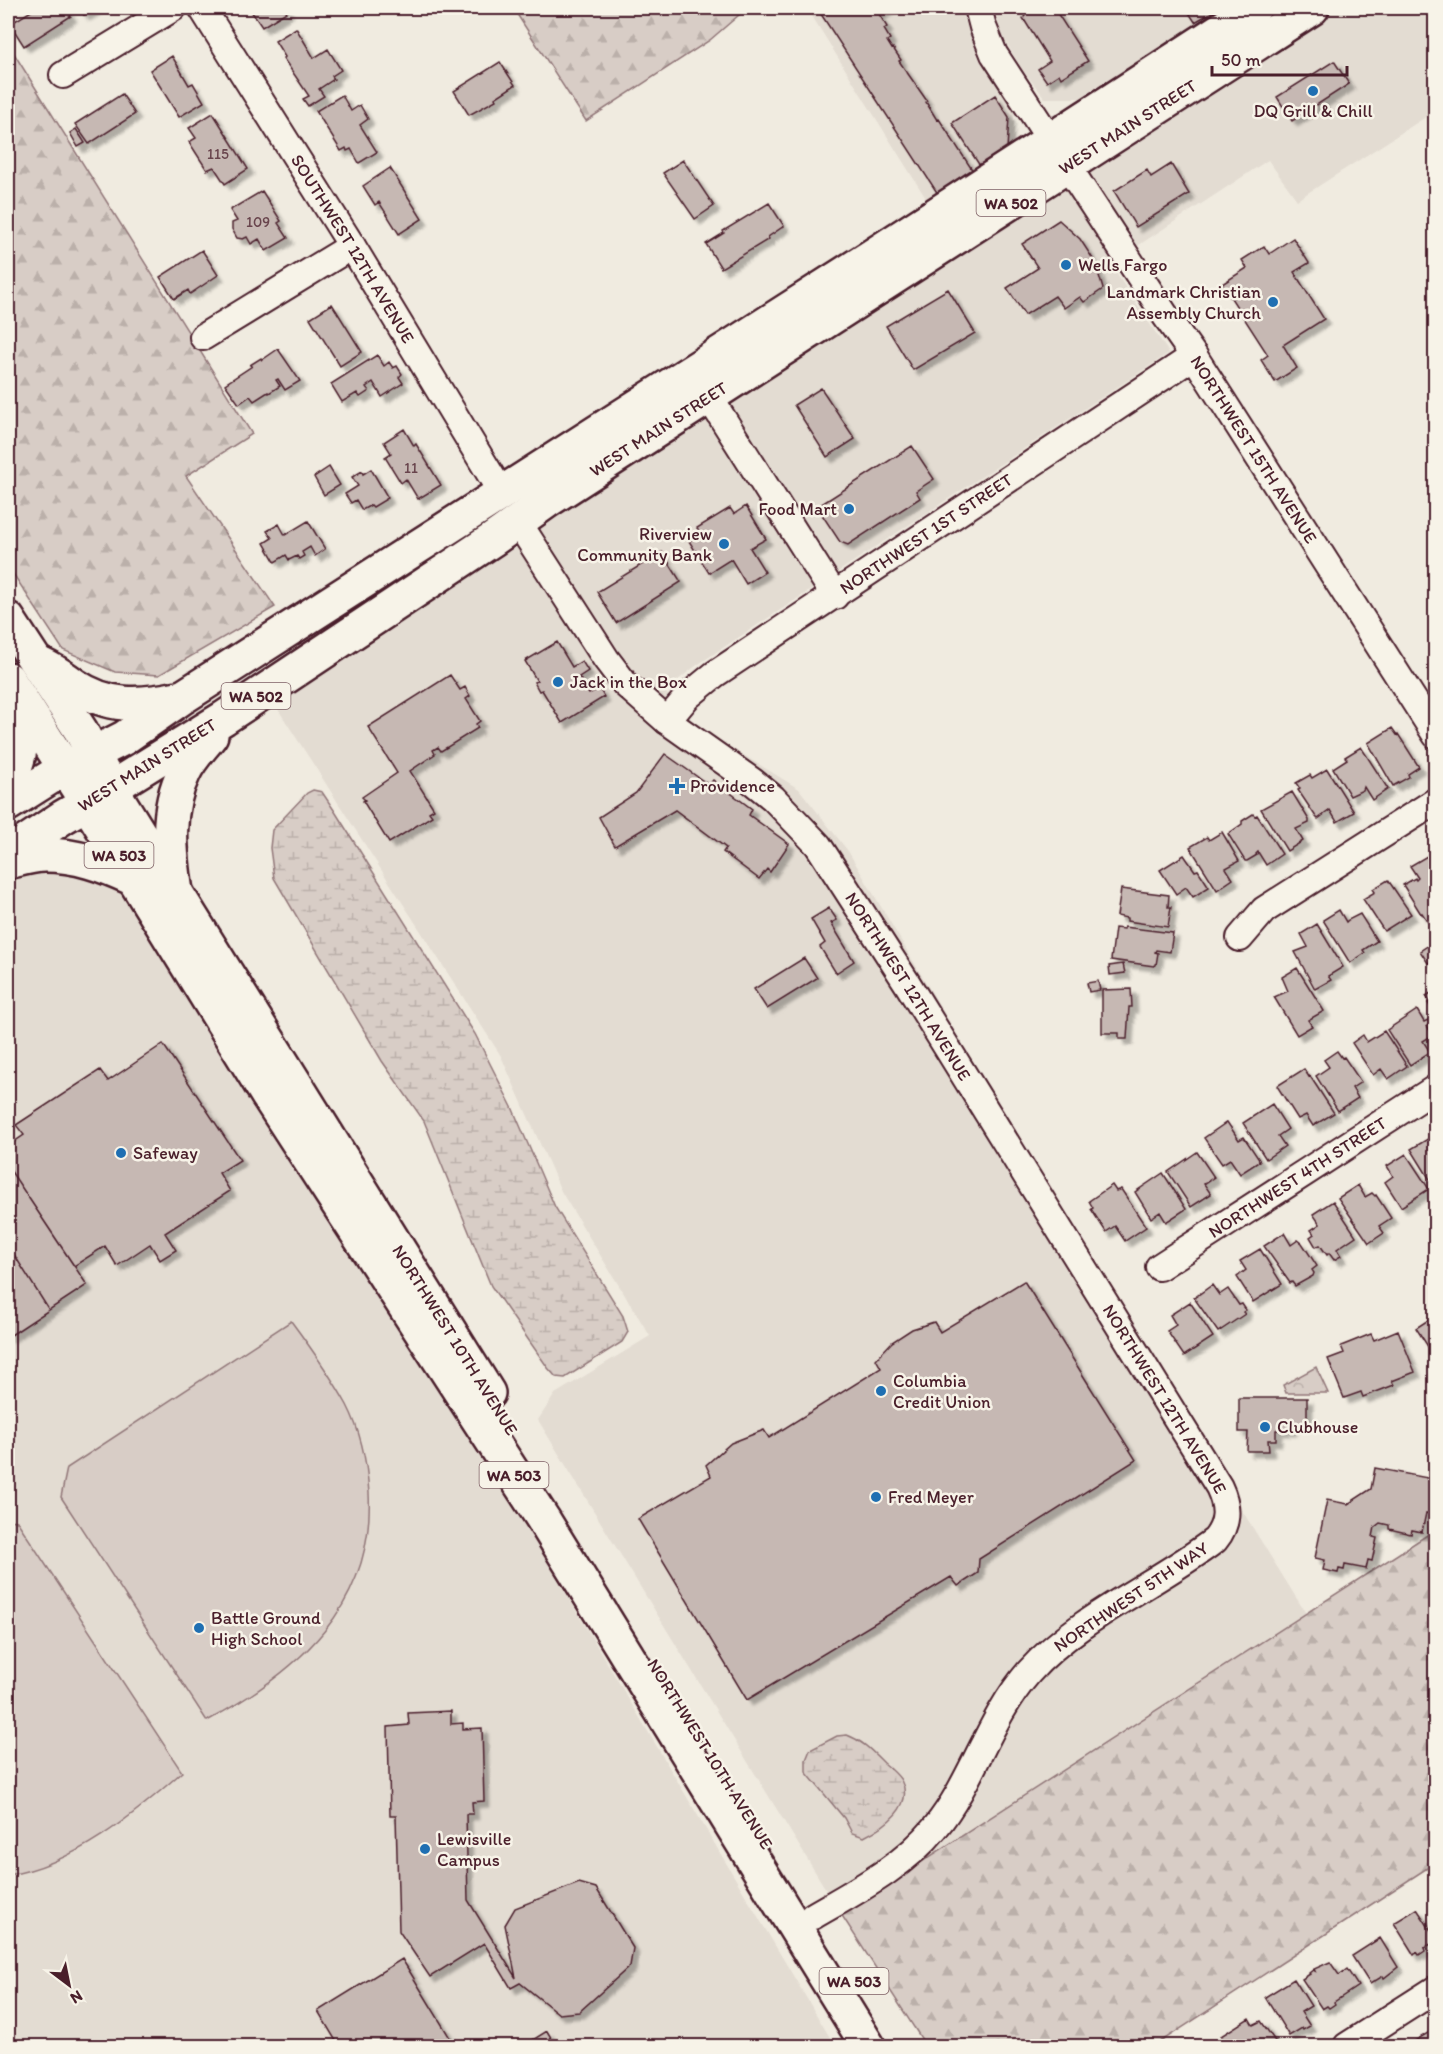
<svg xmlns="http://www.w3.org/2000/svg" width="1443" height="2054" font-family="Itim,sans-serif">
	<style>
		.built { fill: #e3dcd2 }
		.green { fill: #d8cdc6; stroke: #917678; stroke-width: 1.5 }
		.forest { fill: url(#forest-firs); stroke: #917678; stroke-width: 1.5 }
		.wetland { fill: url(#wetland-marsh); stroke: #917678; stroke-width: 1.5 }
		.park { fill: url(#park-crowns); stroke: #917678; stroke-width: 1.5 }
		.building { fill: #c6b8b3; stroke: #4a1f2b; stroke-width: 1.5; filter: url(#shadow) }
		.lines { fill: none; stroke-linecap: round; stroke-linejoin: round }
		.minor-casing { stroke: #4a1f2b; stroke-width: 30 }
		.major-casing { stroke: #4a1f2b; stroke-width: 38 }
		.highway-casing { stroke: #4a1f2b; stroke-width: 38 }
		.minor { stroke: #f7f3e8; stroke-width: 26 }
		.major { stroke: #f7f3e8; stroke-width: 33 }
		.highway { stroke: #f7f3e8; stroke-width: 33 }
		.poi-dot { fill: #1f6fb2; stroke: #f7f3e8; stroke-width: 2 }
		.labels { text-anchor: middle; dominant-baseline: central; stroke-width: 5; stroke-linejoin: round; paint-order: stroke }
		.number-label { font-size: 15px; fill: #69454d }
		.shield { fill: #f7f3e8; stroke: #7e5f64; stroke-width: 1.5 }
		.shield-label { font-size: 16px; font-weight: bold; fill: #4a1f2b }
		.poi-label { font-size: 18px; fill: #4a1f2b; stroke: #f7f3e8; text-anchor: start }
		.street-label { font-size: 18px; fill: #4a1f2b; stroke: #f7f3e8 }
	</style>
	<defs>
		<pattern id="forest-firs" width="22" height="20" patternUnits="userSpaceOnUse" patternTransform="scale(1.5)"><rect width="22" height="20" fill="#d8cdc6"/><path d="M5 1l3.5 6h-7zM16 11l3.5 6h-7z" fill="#bbb0aa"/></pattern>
		<pattern id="wetland-marsh" width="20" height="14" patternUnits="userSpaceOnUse" patternTransform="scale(1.5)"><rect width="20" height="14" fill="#d8cdc6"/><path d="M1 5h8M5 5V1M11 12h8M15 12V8" fill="none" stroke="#bbb0aa"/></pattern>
		<pattern id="park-crowns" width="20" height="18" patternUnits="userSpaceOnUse" patternTransform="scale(1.5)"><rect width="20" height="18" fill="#d8cdc6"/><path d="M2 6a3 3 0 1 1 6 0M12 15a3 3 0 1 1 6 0" fill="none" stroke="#bbb0aa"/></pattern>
		<filter id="shadow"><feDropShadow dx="5.5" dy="5.5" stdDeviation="1.5" flood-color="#0004"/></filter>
	</defs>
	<rect width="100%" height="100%" fill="#f0ebe0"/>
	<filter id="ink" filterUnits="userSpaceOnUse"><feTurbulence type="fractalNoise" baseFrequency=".0167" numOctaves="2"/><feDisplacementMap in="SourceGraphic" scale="12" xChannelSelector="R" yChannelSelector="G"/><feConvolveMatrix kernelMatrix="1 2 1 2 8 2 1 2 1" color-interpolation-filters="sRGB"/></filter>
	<g filter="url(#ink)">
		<path class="built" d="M807,8H961L978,57L1014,109V145L927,200Z
			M994,8H1221L1080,98H1045L1021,68L1002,35Z
			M1334,8H1435V111L1297,200L1268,160L1110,264L1169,353L697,665L674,683L653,680L701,729L799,789L848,851L1166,1388L1307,1615L841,1914L538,1420L555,1394L650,1336L562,1193L501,1056L272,700Z
			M107,861L534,1540L835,2046H8V870Z"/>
		<path class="green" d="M291,1321C311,1348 331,1376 347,1405C361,1432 367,1463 369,1493C375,1606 298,1672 207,1721L61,1497L67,1468Z
			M8,1520L17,1521L182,1772C134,1815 73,1865 8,1875Z"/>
		<path class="forest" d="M513,8H747L710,40L586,121Z
			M8,44L252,434L186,476L275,607L159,675L115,672L63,650L8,566Z
			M1435,1530V1863L1154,2046H926L841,1914Z"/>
		<path class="wetland" d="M313,790L322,792L334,810L475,1034L512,1107L555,1207L623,1316L628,1332L622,1342L565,1378L556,1377L548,1368L491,1286L424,1121L382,1061L274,878L270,848L272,830L307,793Z
			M847,1735C863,1741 872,1751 884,1763C890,1768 897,1774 901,1780C915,1806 884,1827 864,1837L852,1833L844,1818L806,1772V1760L810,1750L837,1736Z"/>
		<path class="park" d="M1316,1367L1328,1393H1286L1283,1385Z"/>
		<path class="building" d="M36,8H65L71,16L24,46L10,24Z
			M79,8H96L84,15Z
			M249,8H286L288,11L262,27Z
			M817,8H889L879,14L887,27L884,29L890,39L887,41L892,49L893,48L901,60L899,61L927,101L926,102L937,120L939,119L973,171L938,194Z
			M1020,8H1054L1088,61L1061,78L1059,74L1047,82L1038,69L1050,61L1023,18L1025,16Z
			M1186,8H1219L1195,22Z
			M296,28L314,58L328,49L341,70L332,76L334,79L319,89L324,96L308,106L303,99L309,96L283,58L285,57L275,41Z
			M172,56L189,85L193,83L204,102L179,117L150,70Z
			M1334,61L1349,84L1292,121L1277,97Z
			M500,62L515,85L495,98L496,100L469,115L454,91Z
			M122,94L135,114L89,144L75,124Z
			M342,95L351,111L360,105L368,119L360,125L377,152L359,163L351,149L347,151L346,148L341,151L316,111Z
			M995,95L1009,117L1007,149L980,166L952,123Z
			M213,113L248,169L225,184L214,167L207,170L189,142L196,138L189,128Z
			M76,129L85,143L78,147L70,133Z
			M683,160L714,206L695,219L663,173Z
			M1171,164L1189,194L1136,227L1114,191L1147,170L1151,177Z
			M390,168L422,219L399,234L379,202L375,205L363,186Z
			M262,191L281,221L278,223L288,238L266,251L259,239L251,244L247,237L243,239L237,238L232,229V223L237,221L230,210Z
			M769,203L784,226L768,237L769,239L721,268L706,244L724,233L723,231Z
			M1059,220L1080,239L1095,262L1103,289L1084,302L1080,297L1064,308L1055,296L1025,315L1007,288L1038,268L1022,244Z
			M1293,238L1309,263L1294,272L1324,319L1283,345L1297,368L1275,382L1261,360L1268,355L1222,284L1247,268L1242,260L1264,246L1269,254Z
			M202,250L218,275L190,294L188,290L174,299L160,277Z
			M948,289L975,333L913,370L886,326Z
			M332,304L362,352L340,366L310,318Z
			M278,349L300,381L285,390L278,379L276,380L280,386L269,393L268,392L254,401L250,396L239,404L225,384L252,366L250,365L261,358L262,360Z
			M377,355L384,366L389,362L393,368L397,366L402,374L399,377L403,383L382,397L373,382L366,387L369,391L360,397L357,393L342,402L331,384Z
			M821,388L855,439L827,457L794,405Z
			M404,429L414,446L416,444L441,485L418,499L406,479L401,483L385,457L391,453L384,442Z
			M912,446L934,479L916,491L920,498L848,545L840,542L817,507Z
			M329,467L340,485L324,495L314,477Z
			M371,469L388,498L373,507L371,505L362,510L356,500L351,503L345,494L358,486L352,477L362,471L363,474Z
			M746,506L766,539L750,548L765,572L746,584L731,559L709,573L689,541L700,534L697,528L730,508L734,514Z
			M308,521L325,549L315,556L310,547L302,552L304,556L299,559L297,556L289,560L286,555L275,562L264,543L272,538L267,531L279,524L285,535Z
			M662,552L681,582L616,623L597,592Z
			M557,642L572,667L582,661L588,671L579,677L589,694L599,688L604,697L562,723L542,690L539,691L534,682L537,681L525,661Z
			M450,675L460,690L465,687L470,696L466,699L480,721L476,724L478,728L441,751L438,747L433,750L435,754L410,771L434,809L429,812L432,816L389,843L363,801L365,800L362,797L397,773L368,727Z
			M1392,728L1397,735L1398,734L1419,767L1408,774L1409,777L1393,786L1368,743Z
			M1361,747L1388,789L1372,800L1364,787L1363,790L1350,796L1333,768L1347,759L1345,757Z
			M665,754L709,785L713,780L752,809L749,815L789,844L770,872L767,869L759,879L723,852L726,848L675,810L615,846L599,817L636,793Z
			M1327,769L1354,812L1337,822L1330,810L1318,819L1316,817L1298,790L1300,789L1296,783L1310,775L1312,778Z
			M1292,792L1309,820V823L1296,829L1303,841L1287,851L1261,809Z
			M1253,814L1255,816L1257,815L1282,854L1266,865L1258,852L1256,854L1257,855L1247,861H1245L1228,834L1242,824V821Z
			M1222,832L1239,861L1226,868L1233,879L1217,890L1190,847L1207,837L1209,840Z
			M1184,855L1195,871L1198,870L1209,887L1193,897L1186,887L1176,894L1160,870Z
			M1427,856L1436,870V918L1428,922L1422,913L1421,914L1403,885L1415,878L1416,880L1418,878L1410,866Z
			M1388,880L1411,914L1384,931L1363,899L1375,892L1373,889Z
			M1121,889L1169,895L1168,907H1171L1168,927L1127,921V918L1117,916Z
			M829,908L837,920L831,923L854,961L836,973L820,947L825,943L811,919Z
			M1339,910L1346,922L1348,920L1360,914L1377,941L1363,950L1365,953L1350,963L1323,920Z
			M1317,924L1343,967L1328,976L1331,980L1315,989L1295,952L1308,947L1301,934Z
			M1124,927L1173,933L1170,952L1156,950L1155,952L1158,953L1156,965L1154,966L1111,960L1115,928L1124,929Z
			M1429,945L1436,954V959L1428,963L1420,951Z
			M804,958L817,978L767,1009L754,989Z
			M1123,964L1125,973L1110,975L1109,966Z
			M1297,968L1324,1011L1308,1020L1312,1026L1297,1035L1274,997L1288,991L1282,977Z
			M1098,981L1100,990L1089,992L1087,983Z
			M1131,989L1132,1007H1129L1127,1039H1119V1033H1102V990Z
			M1434,991L1436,993V1016L1428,1003L1430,1002L1426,996Z
			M1417,1010L1424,1022L1428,1020L1431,1024L1427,1026L1433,1035L1423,1041L1430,1052L1410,1065L1387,1030Z
			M1384,1031L1407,1066L1388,1079L1381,1069L1373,1075L1352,1043L1363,1035L1367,1042Z
			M163,1044L240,1160L219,1173L230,1191L165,1233L176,1250L160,1260L150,1244L117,1266L105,1246L74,1266L8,1167V1146L24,1135L16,1125L100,1070L108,1081Z
			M1337,1051L1342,1058L1344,1057L1361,1082L1352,1088L1358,1098L1338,1111L1316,1076L1329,1067L1324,1060Z
			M1304,1069L1309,1077L1310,1076L1334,1113L1313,1126L1306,1115L1298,1119L1277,1086Z
			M1272,1104L1288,1129L1278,1136L1285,1146L1266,1159L1243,1123Z
			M1227,1122L1239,1140L1244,1137L1260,1161L1240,1174L1230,1159L1222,1164L1204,1138Z
			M1431,1137L1436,1144V1184L1434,1186L1411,1149Z
			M1197,1152L1214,1177L1204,1184L1211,1194L1191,1207L1168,1172Z
			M1406,1154L1429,1189L1401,1207L1385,1182L1393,1176L1387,1166Z
			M8,1167L87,1285L49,1310L8,1245Z
			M1163,1173L1186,1209L1166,1222L1160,1212L1151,1218L1135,1192Z
			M1112,1185L1116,1191L1121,1189L1146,1227L1125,1241L1115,1226L1106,1232L1091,1209L1093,1208L1089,1201Z
			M1358,1185L1365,1197L1372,1193L1375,1196L1376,1195L1391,1218L1379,1226L1384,1233L1369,1243L1338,1198Z
			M1333,1201L1356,1236L1337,1249L1341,1256L1334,1260L1329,1253L1327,1255L1320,1245L1316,1247L1310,1237L1314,1234L1311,1230L1320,1224L1313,1214Z
			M1284,1233L1291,1245L1298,1240L1302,1243L1317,1266L1312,1270L1314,1273L1313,1276L1295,1286L1292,1282L1290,1283L1264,1246Z
			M8,1245L49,1310L8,1337Z
			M1260,1249L1282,1284L1253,1302L1237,1277L1246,1270L1240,1261Z
			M1024,1281L1136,1460L979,1559L978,1573L958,1586L951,1577L747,1700L638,1519L711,1476L706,1465L731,1443L764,1430L769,1438L881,1368L876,1359L892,1342L912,1329L934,1322L940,1332Z
			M1212,1285L1219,1295L1228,1289L1239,1305L1242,1304L1246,1310L1243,1312L1245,1314L1218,1332L1194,1298Z
			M1190,1302L1213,1337L1184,1356L1167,1331L1176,1325L1170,1315Z
			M1436,1315V1359L1416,1328Z
			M1398,1330L1415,1372L1392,1381L1394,1385L1363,1397L1361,1392L1344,1398L1328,1359L1344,1353L1341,1346L1371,1334L1374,1340Z
			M1239,1398H1307V1424H1291V1430H1276V1440H1268L1269,1451H1247L1248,1432H1239Z
			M1375,1468L1433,1479L1431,1493L1436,1494V1508L1432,1507L1431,1514L1426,1513L1422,1532L1412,1530L1411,1534L1389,1529V1525L1380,1523L1375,1527L1373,1537L1377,1538L1372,1561L1368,1560L1366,1569L1345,1565L1344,1570L1339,1569L1338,1573L1323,1570L1325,1560L1315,1558L1327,1500L1348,1504L1371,1489Z
			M451,1711V1724L463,1723V1729L482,1728L484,1801L472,1802L473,1814H466L468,1900L516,1978L505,1925L515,1908L579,1883L596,1888L633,1948L630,1966L579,2012L559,2014L520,1983L511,1988L484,1943L430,1977L399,1931L396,1816H390L388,1727L409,1725L408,1713Z
			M1436,1886V1898L1430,1889Z
			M1417,1909L1436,1938V1941L1424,1948L1425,1951L1419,1955L1417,1952L1414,1955L1394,1923Z
			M1380,1938L1398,1967L1384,1978L1383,1976L1370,1984L1352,1956Z
			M402,1959L455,2046H339L318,2011Z
			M1330,1962L1339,1975L1347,1969L1358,1986L1334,2002L1335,2004L1329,2008L1327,2006L1322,2009L1302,1979L1310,1974L1309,1973L1313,1970L1315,1971L1314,1969Z
			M1294,1979L1311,2006L1301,2012L1310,2026L1303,2030L1302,2028L1289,2036L1265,1997Z
			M1249,2018L1253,2025L1261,2021L1277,2044L1272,2046H1227L1221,2036Z
			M1436,2028V2046H1416L1413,2042Z
			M547,2031L556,2046H523Z"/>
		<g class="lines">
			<defs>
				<g id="minor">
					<path id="s1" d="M202,8L352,246L501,492"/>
					<path id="s2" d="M978,8L983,27L994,54L1165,315L1194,356L1436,735"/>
					<path d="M63,75L173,8"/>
					<path d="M203,337L352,246"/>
					<path d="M709,397L835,596"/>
					<path id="s3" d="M518,522L606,659L625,684L667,721L752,781L773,798L818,845L907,983L1219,1487C1228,1506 1229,1523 1215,1540C1156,1585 1079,1616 1029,1672C988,1719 973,1782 935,1828C903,1867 856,1891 813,1916"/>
					<path id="s4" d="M667,721L687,697L715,674L1194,356"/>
					<path d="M1240,938L1264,910L1436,801"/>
					<path id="s5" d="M1159,1267L1436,1088"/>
					<path d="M1347,2046L1436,1989"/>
				</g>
				<path id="major" d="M111,788L488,1393
					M8,804L65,768
					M8,854L63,817L87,803L268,1096L543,1519L868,2046
					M8,862C20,859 33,855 45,855C77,855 104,865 132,878"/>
				<g id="highway">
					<path d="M8,619L81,731L103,773"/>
					<path d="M42,665C57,672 61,676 74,685C108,708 140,706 178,698"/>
					<path id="s6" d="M8,679L87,803L224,718L492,540L547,501L1312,8"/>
					<path d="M65,768L124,738L183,697L869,258L1254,8"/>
					<path d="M8,785C22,755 26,730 17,698"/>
					<path d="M176,892C170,852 165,810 184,772C190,759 202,747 211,735"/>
				</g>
			</defs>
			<use href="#minor" class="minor-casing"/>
			<use href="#major" class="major-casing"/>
			<use href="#highway" class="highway-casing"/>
			<use href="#minor" class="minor"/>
			<use href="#major" class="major"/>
			<use href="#highway" class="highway"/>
		</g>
	</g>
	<g class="poi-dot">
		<circle cx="1313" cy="91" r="6"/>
		<circle cx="1066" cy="265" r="6"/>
		<circle cx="1273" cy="302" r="6"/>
		<circle cx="849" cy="509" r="6"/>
		<circle cx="724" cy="544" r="6"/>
		<circle cx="558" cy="682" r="6"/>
		<path d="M674 777h6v6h6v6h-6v6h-6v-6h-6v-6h6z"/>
		<circle cx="121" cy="1153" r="6"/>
		<circle cx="881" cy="1391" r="6"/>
		<circle cx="1265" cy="1427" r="6"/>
		<circle cx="876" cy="1497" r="6"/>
		<circle cx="199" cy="1628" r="6"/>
		<circle cx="425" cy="1849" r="6"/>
	</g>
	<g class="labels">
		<g class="number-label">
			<text x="218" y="154">115</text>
			<text x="258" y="222">109</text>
			<text x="411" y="468">11</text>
		</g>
		<g class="shield">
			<rect x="976.5" y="190" width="69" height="26" rx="4.5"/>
			<rect x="221.5" y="683" width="69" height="26" rx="4.5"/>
			<rect x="84.5" y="842" width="69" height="26" rx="4.5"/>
			<rect x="479.5" y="1462" width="69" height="26" rx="4.5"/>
			<rect x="819.5" y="1968" width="69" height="26" rx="4.5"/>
		</g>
		<g class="shield-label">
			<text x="1011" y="203">WA 502</text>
			<text x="256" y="696">WA 502</text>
			<text x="119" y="855">WA 503</text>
			<text x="514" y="1475">WA 503</text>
			<text x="854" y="1981">WA 503</text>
		</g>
		<g class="poi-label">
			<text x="1313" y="111" text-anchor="middle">DQ Grill &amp; Chill</text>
			<text x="1078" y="265">Wells Fargo</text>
			<text x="1261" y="292" text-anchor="end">Landmark Christian<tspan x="1261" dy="21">Assembly Church</tspan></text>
			<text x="837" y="509" text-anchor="end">Food Mart</text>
			<text x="712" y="534" text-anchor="end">Riverview<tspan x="712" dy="21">Community Bank</tspan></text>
			<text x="570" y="682">Jack in the Box</text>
			<text x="690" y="786">Providence</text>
			<text x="133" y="1153">Safeway</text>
			<text x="893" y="1381">Columbia<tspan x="893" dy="21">Credit Union</tspan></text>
			<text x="1277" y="1427">Clubhouse</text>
			<text x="888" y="1497">Fred Meyer</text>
			<text x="211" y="1618">Battle Ground<tspan x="211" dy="21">High School</tspan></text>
			<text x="437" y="1839">Lewisville<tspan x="437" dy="21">Campus</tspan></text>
		</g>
		<g class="street-label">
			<text stroke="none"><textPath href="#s6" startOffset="1388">WEST MAIN STREET</textPath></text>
			<text stroke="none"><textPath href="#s1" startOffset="284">SOUTHWEST 12TH AVENUE</textPath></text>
			<text stroke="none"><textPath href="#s6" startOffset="830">WEST MAIN STREET</textPath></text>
			<text stroke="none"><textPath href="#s2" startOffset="522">NORTHWEST 15TH AVENUE</textPath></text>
			<text stroke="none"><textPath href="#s4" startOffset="321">NORTHWEST 1ST STREET</textPath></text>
			<text transform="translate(147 765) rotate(-32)">WEST MAIN STREET</text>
			<text stroke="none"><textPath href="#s3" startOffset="614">NORTHWEST 12TH AVENUE</textPath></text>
			<text stroke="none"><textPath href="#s5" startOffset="165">NORTHWEST 4TH STREET</textPath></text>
			<text transform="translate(455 1340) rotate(58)">NORTHWEST 10TH AVENUE</text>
			<text stroke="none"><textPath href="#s3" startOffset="1100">NORTHWEST 12TH AVENUE</textPath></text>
			<text transform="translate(1131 1597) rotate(-34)">NORTHWEST 5TH WAY</text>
			<text transform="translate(710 1754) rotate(58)">NORTHWEST 10TH AVENUE</text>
		</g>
	</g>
	<rect width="1443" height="2054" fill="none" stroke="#f7f3e8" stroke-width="30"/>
	<rect x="15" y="15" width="1413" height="2024" fill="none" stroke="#4a1f2b" stroke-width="2" filter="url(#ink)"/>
	<g transform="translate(69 1985) rotate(148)" stroke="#f7f3e8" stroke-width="4.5" paint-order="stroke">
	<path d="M0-4.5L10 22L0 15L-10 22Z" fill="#4a1f2b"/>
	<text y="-9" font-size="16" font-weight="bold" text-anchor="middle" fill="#4a1f2b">N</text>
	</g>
	<path d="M1212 66v9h135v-9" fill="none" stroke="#4a1f2b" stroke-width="3"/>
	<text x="1221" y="66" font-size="18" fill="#4a1f2b" stroke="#f7f3e8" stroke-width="4.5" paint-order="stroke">50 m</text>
</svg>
